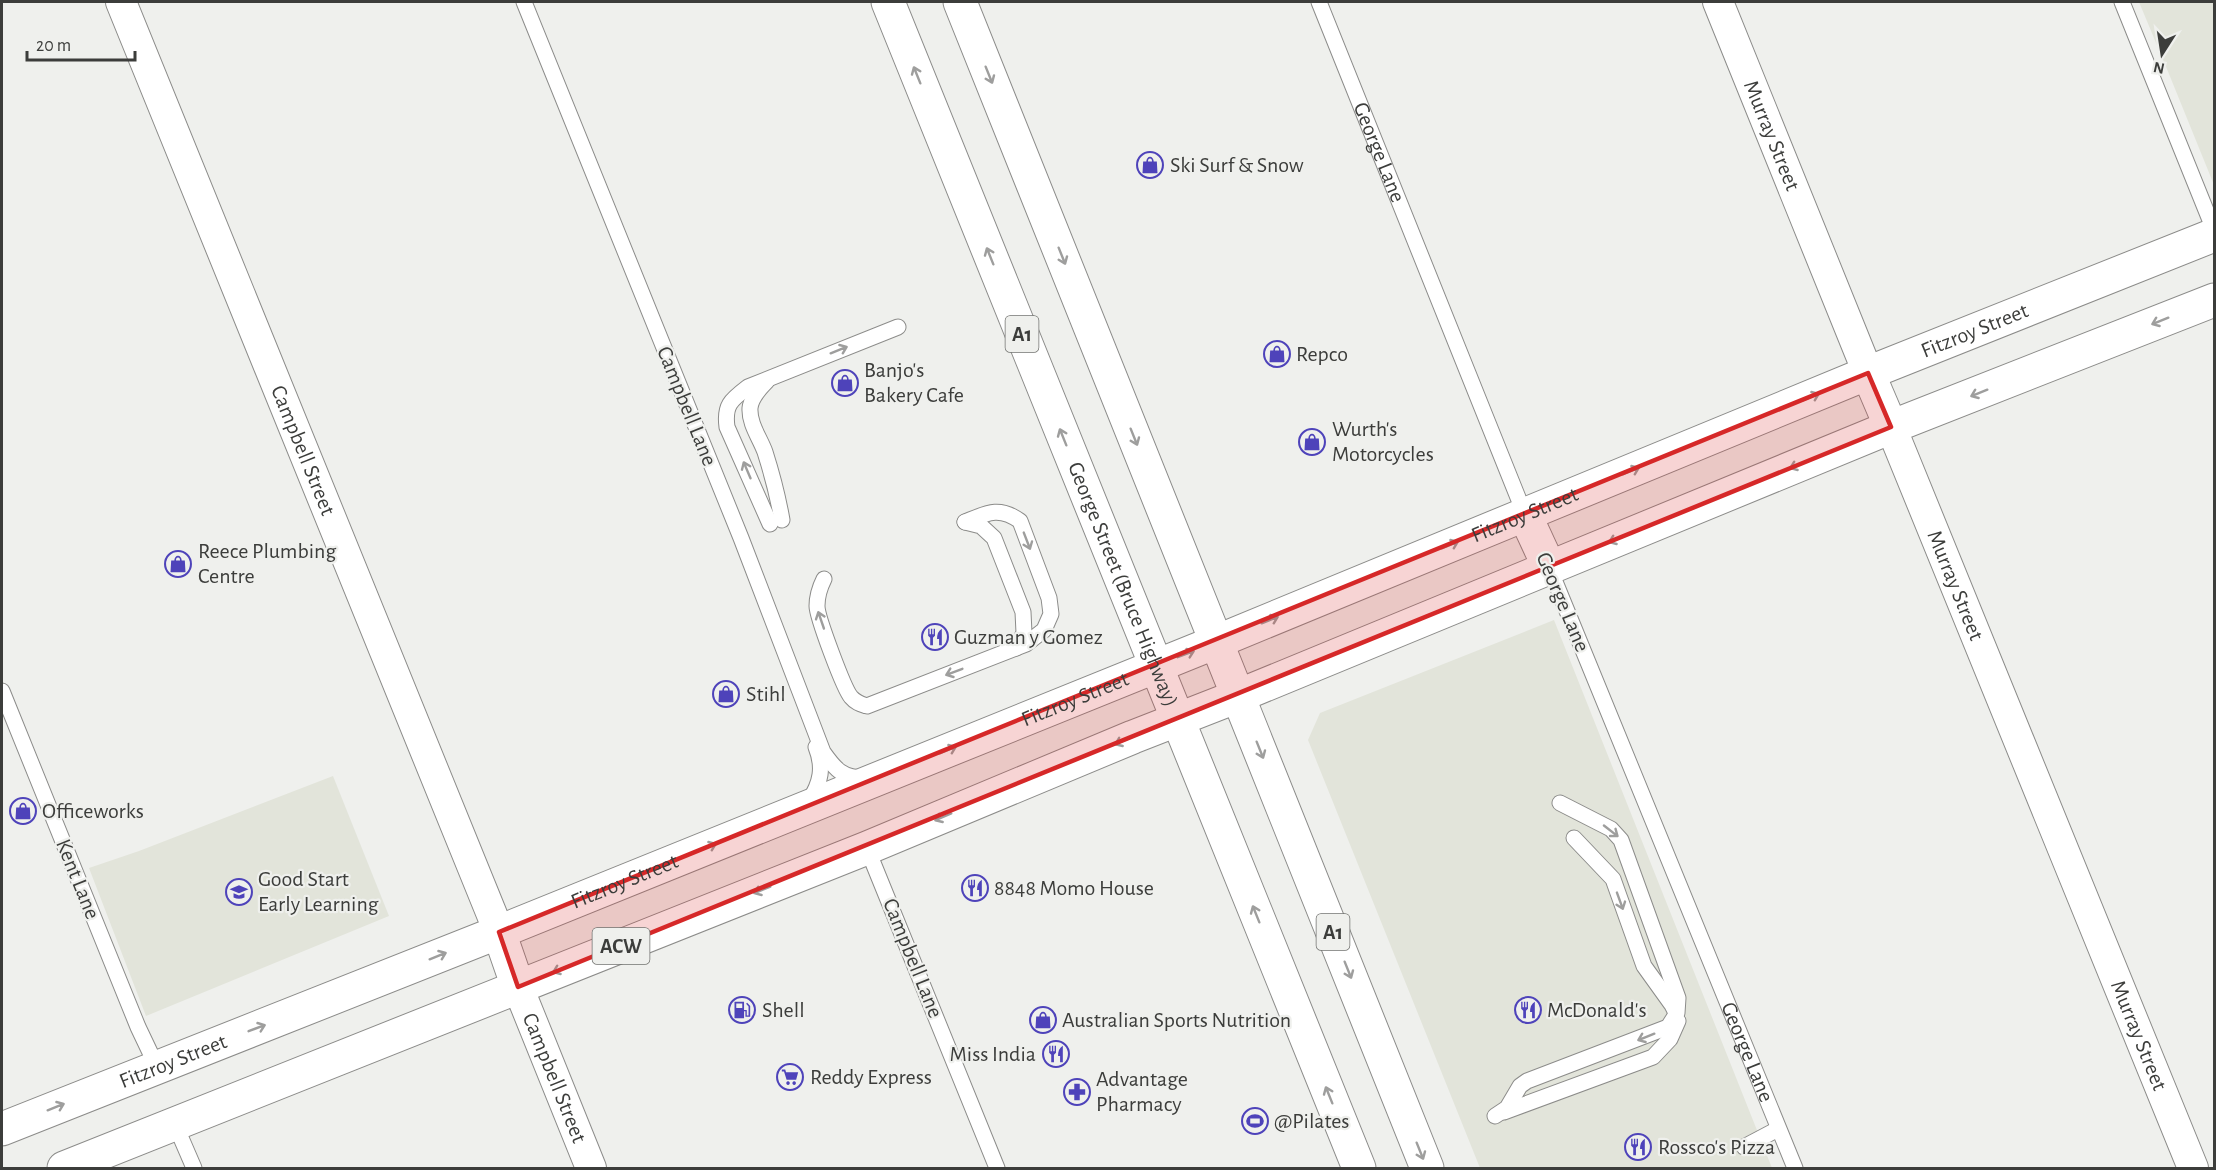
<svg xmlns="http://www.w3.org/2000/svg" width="2216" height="1170" font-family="'Alegreya Sans',sans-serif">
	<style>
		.built { fill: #e2e4da }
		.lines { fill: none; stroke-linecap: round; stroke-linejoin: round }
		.service-casing { stroke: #8c8c8a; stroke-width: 17 }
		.minor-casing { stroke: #8c8c8a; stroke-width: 32 }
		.tertiary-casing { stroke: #8c8c8a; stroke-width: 35 }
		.primary-casing { stroke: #8c8c8a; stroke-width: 35 }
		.trunk-casing { stroke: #8c8c8a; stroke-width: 35 }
		.service { stroke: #fff; stroke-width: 15 }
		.minor { stroke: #fff; stroke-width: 30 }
		.tertiary { stroke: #fff; stroke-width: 33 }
		.primary { stroke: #fff; stroke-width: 33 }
		.trunk { stroke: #fff; stroke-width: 33 }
		.oneway { stroke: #9e9e9d }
		.marked { fill: #d62828; fill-opacity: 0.2; stroke: #d62828; stroke-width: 4.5; stroke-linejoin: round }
		.labels { text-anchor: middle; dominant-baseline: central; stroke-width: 4.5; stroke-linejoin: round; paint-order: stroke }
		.shield { fill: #eff0ed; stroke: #727370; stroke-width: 1.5 }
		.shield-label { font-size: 21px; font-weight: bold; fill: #3c3d3b }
		.street-label { font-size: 22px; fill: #3c3d3b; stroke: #eff0ed }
		.poi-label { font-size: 22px; fill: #3c3d3b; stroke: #eff0ed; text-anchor: start }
	</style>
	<rect width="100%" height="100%" fill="#eff0ed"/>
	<path class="built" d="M2139,2H2214V185L2169,74Z
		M1554,620L1772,1168H1480L1308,740L1320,713Z
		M333,776L389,916L146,1016L89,868L139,851Z"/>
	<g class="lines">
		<defs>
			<g id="service">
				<path d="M524,2L741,538L823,752C835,769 842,778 865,778"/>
				<path id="s1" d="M1319,2L1525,515"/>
				<path d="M2122,2L2214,230"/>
				<path d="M767,381C760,388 751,398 750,408C749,424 760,438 765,452C772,474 778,497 782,520"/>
				<path d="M965,522L981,526L994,538L1023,612L1024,633L1016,648"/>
				<path d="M770,524L727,427C724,405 731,400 748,387L898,327"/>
				<path id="s2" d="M1549,567L1795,1168"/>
				<path d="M824,579C820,587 817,596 817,606C817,617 844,689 851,697C856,703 861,704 867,706L1026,644L1044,630L1051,614L1049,598L1020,521C999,506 987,513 965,522"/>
				<path d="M2,691L138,1027L157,1067"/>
				<path d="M809,801C821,783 824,767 816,747"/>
				<path d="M1574,838L1613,879L1644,966L1672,1005L1675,1011"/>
				<path d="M867,848L997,1168"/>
				<path d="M1504,1112L1653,1057L1670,1039L1678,1021"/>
				<path d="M1495,1116L1507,1108L1520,1086L1527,1081L1668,1027L1677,1013L1678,998L1621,840L1611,829L1560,803"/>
				<path d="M175,1124L194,1168"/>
				<path d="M1744,1147L1778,1129"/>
			</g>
			<g id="minor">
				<path id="s3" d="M121,2L499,932"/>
				<path id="s4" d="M1718,2L1868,373"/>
				<path id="s5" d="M1891,427L2193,1168"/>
				<path id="s6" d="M518,987L591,1168"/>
			</g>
			<g id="tertiary">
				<path d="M1868,373L1891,427"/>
				<path d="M1525,515L1549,567"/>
				<path id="s7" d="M1216,642L1868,373L2214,235"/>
				<path d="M1238,696L1891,427L2214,300"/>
			</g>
			<g id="primary">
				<path d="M499,932L518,987"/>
				<path id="s8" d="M2,1129L499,932L1216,642"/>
				<path d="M64,1168L867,848L1133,737L1238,696"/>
			</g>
			<g id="trunk">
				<path id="s9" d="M888,2L1359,1168"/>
				<path d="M960,2L1427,1168"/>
			</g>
		</defs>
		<use href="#service" class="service-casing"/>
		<use href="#minor" class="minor-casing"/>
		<use href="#tertiary" class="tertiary-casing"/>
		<use href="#primary" class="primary-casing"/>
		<use href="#trunk" class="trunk-casing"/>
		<use href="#service" class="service"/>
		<use href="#minor" class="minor"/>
		<use href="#tertiary" class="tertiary"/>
		<use href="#primary" class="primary"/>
		<use href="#trunk" class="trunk"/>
	</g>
	<defs><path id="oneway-shaft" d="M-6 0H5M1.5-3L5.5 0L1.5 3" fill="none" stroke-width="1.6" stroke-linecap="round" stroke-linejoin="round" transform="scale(1.5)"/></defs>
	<g class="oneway">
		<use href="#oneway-shaft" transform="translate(917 75) rotate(-112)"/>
		<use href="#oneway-shaft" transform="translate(989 75) rotate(68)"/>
		<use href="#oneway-shaft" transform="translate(990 256) rotate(-112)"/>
		<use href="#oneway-shaft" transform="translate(1062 256) rotate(68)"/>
		<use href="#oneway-shaft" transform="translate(2160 321) rotate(158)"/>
		<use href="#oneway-shaft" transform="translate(839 350) rotate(-22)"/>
		<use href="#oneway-shaft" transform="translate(1979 393) rotate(158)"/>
		<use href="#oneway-shaft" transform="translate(1811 397) rotate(-22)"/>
		<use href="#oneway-shaft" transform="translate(1063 437) rotate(-112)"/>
		<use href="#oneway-shaft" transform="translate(1134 437) rotate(68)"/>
		<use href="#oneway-shaft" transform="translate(1798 465) rotate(158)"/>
		<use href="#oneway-shaft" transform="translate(747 470) rotate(-113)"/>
		<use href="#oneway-shaft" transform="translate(1631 471) rotate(-22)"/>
		<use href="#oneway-shaft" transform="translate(1617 539) rotate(158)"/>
		<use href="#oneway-shaft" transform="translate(1027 541) rotate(69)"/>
		<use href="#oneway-shaft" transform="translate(1450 545) rotate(-22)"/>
		<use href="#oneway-shaft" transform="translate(821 620) rotate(-109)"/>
		<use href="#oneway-shaft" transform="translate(1270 620) rotate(-22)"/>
		<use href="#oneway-shaft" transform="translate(1186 654) rotate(-21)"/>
		<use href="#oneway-shaft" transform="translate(954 672) rotate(159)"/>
		<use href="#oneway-shaft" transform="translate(1123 741) rotate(157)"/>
		<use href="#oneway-shaft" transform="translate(948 750) rotate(-22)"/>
		<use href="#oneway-shaft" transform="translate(1260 750) rotate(68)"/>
		<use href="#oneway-shaft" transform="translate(943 817) rotate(157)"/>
		<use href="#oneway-shaft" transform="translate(1611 831) rotate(38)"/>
		<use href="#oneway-shaft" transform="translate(708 847) rotate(-22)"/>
		<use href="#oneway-shaft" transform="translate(762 890) rotate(158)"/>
		<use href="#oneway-shaft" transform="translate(1620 901) rotate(70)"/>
		<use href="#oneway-shaft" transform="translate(1256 914) rotate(-112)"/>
		<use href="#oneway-shaft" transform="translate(438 956) rotate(-22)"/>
		<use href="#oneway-shaft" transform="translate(561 969) rotate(158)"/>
		<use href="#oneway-shaft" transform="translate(1348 970) rotate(68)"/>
		<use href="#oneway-shaft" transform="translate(257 1028) rotate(-21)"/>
		<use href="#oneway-shaft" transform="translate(1646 1037) rotate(158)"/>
		<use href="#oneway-shaft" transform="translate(1329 1095) rotate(-112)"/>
		<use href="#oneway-shaft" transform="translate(56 1107) rotate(-22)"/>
		<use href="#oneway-shaft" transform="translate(1420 1151) rotate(68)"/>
	</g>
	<path class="marked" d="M1868,373L1891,427L518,987L499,932Z"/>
	<defs>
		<symbol id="shop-ring" viewBox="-11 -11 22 22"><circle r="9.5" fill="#eff0ed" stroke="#4e43ba" stroke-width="1.5"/><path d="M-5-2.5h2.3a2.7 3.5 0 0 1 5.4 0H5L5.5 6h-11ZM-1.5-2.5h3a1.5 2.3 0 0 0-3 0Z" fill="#4e43ba"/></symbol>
		<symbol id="restaurant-ring" viewBox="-11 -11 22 22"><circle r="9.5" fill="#eff0ed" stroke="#4e43ba" stroke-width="1.5"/><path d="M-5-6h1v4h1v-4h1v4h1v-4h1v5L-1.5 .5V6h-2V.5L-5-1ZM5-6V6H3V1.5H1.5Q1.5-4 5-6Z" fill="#4e43ba"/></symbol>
		<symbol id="school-ring" viewBox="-11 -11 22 22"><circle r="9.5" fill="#eff0ed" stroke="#4e43ba" stroke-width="1.5"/><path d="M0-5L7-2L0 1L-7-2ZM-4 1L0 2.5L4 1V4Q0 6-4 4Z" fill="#4e43ba"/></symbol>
		<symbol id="fuel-ring" viewBox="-11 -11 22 22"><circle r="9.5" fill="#eff0ed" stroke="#4e43ba" stroke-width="1.5"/><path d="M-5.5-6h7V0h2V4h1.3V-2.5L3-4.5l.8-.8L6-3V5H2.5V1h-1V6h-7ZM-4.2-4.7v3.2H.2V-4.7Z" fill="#4e43ba"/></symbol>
		<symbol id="supermarket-ring" viewBox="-11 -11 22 22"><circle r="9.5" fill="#eff0ed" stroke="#4e43ba" stroke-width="1.5"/><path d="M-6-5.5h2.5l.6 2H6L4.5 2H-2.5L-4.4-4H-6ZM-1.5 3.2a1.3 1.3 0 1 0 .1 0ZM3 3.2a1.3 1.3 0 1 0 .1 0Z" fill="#4e43ba"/></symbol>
		<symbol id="pharmacy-ring" viewBox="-11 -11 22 22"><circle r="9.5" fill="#eff0ed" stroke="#4e43ba" stroke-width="1.5"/><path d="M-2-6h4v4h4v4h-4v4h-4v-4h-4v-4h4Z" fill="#4e43ba"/></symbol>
		<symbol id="stadium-ring" viewBox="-11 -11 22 22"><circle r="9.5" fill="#eff0ed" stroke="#4e43ba" stroke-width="1.5"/><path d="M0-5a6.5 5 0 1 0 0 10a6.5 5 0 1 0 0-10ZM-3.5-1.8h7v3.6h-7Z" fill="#4e43ba"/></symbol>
	</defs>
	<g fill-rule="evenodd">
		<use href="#shop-ring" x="1135" y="150" width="30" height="30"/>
		<use href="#shop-ring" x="1262" y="339" width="30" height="30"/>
		<use href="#shop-ring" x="830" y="368" width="30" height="30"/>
		<use href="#shop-ring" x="1297" y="427" width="30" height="30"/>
		<use href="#shop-ring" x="163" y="549" width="30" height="30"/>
		<use href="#restaurant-ring" x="920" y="622" width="30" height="30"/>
		<use href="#shop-ring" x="711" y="679" width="30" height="30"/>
		<use href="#shop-ring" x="8" y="796" width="30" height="30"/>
		<use href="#restaurant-ring" x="960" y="873" width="30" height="30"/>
		<use href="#school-ring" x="224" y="877" width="30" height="30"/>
		<use href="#fuel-ring" x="727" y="995" width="30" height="30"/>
		<use href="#restaurant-ring" x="1513" y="995" width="30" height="30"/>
		<use href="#shop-ring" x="1028" y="1005" width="30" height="30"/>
		<use href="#restaurant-ring" x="1041" y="1039" width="30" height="30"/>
		<use href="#supermarket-ring" x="775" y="1062" width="30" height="30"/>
		<use href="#pharmacy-ring" x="1062" y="1077" width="30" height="30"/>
		<use href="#stadium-ring" x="1240" y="1106" width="30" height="30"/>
		<use href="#restaurant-ring" x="1623" y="1132" width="30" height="30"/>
	</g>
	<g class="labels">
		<g class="shield">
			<rect x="1005.5" y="316" width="33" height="36" rx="4.5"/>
			<rect x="1316.5" y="914" width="33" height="36" rx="4.5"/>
			<rect x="592.5" y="928" width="57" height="36" rx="4.5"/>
		</g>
		<g class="shield-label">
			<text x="1022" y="334">A1</text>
			<text x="1333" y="932">A1</text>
			<text x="621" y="946">ACW</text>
		</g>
		<g class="street-label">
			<text stroke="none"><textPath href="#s4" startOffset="144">Murray Street</textPath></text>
			<text stroke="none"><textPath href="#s1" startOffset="162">George Lane</textPath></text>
			<text stroke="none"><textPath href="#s7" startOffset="820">Fitzroy Street</textPath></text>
			<text transform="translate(687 406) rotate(68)">Campbell Lane</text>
			<text stroke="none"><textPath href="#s3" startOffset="484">Campbell Street</textPath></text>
			<text stroke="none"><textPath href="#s7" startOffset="334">Fitzroy Street</textPath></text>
			<text stroke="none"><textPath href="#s9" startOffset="628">George Street (Bruce Highway)</textPath></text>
			<text stroke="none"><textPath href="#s5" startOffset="171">Murray Street</textPath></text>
			<text transform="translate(1563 602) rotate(67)">George Lane</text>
			<text stroke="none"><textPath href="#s8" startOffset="1156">Fitzroy Street</textPath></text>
			<text transform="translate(78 879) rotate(68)">Kent Lane</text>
			<text stroke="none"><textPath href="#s8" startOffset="670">Fitzroy Street</textPath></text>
			<text transform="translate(913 958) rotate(68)">Campbell Lane</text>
			<text stroke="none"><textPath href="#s5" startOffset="657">Murray Street</textPath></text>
			<text stroke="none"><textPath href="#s2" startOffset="524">George Lane</textPath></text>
			<text stroke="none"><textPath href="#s8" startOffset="184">Fitzroy Street</textPath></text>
			<text stroke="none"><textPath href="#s6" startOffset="98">Campbell Street</textPath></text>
		</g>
		<g class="poi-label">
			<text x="1170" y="165">Ski Surf &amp; Snow</text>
			<text x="1296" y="354">Repco</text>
			<text x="864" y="370">Banjo's<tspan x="864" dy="25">Bakery Cafe</tspan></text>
			<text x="1332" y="429">Wurth's<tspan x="1332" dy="25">Motorcycles</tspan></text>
			<text x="198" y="551">Reece Plumbing<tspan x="198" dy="25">Centre</tspan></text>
			<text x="954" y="637">Guzman y Gomez</text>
			<text x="746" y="694">Stihl</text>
			<text x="42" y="811">Officeworks</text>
			<text x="258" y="879">Good Start<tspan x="258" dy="25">Early Learning</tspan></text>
			<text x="994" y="888">8848 Momo House</text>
			<text x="762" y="1010">Shell</text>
			<text x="1547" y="1010">McDonald's</text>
			<text x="1062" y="1020">Australian Sports Nutrition</text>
			<text x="1036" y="1054" text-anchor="end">Miss India</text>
			<text x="810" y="1077">Reddy Express</text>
			<text x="1096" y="1079">Advantage<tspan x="1096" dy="25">Pharmacy</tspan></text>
			<text x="1274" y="1121">@Pilates</text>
			<text x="1658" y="1147">Rossco's Pizza</text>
		</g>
	</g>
	<rect width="2216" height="1170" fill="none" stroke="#3c3d3b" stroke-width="6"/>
	<g transform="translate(2162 54) rotate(192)" stroke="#eff0ed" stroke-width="4.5" paint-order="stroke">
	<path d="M0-4.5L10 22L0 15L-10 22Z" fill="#3c3d3b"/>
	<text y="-9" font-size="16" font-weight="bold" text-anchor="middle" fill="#3c3d3b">N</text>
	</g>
	<path d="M27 51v9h108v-9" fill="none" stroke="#3c3d3b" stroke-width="3"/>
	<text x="36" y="51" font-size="18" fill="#3c3d3b" stroke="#eff0ed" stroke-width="4.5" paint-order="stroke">20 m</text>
</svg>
